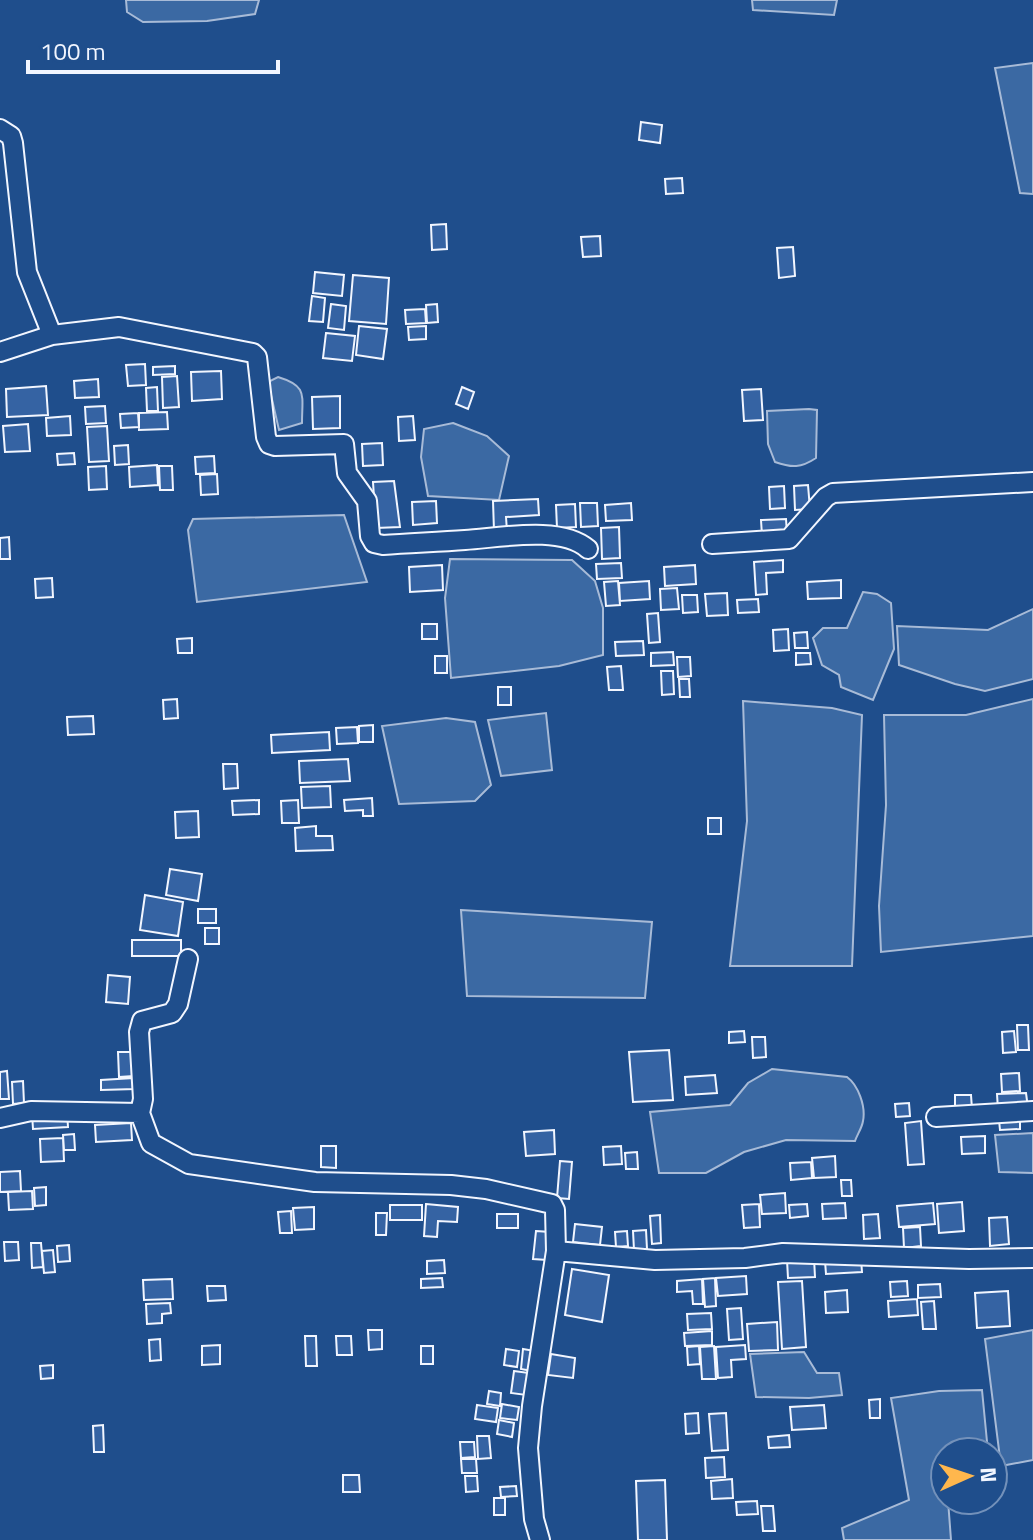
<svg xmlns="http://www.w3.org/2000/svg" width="1033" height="1540" font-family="'Titillium Web',sans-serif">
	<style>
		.water { fill: #3b69a3; stroke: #a8bbd7; stroke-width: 2 }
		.building { fill: #3563a3; stroke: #f2f6ff; stroke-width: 2 }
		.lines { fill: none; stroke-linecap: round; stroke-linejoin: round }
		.minor-casing { stroke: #f2f6ff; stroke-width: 22 }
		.minor { stroke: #1f4e8c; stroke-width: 18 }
	</style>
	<rect width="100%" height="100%" fill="#1f4e8c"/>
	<path class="water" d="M126,0H259L255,14L207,21L143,22L127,12Z
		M752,0H837L834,15L753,10Z
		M1033,63V194L1020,193L995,68Z
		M278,377C308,386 302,395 302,423L279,430L268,382Z
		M809,409L817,410L816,458C801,468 792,468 775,462L768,444L767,411Z
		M453,423L487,436L509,456L499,500L428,496L421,457L424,429Z
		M344,515L367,582L197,602L188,530L193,519Z
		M450,559L572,560L595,581L603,608V655L559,666L451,678L445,598Z
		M863,592L877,594L891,603L894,649L873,700L841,687L839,675L822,665L813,638L823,628H847Z
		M1033,609V679L985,691L955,684L899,665L897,626L988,630Z
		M1033,699V936L881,952L879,906L886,805L884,715H966Z
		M743,701L832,708L862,715L852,966H730L747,821Z
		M546,713L552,770L501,776L488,720Z
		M446,718L475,722L491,785L475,801L399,804L382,726Z
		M461,910L652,922L645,998L467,996Z
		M772,1069L847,1077C858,1085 866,1106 863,1121C862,1128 857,1135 855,1141L786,1140L744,1152L706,1173H659L650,1112L730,1105L748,1083Z
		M1033,1133V1173L999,1172L995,1135Z
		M1033,1330V1460L1001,1466L985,1339Z
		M804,1352L817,1373H839L842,1395L809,1398L756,1397L750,1354Z
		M982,1390L988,1452H945V1500H948L951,1540H844L842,1528L909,1500L891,1398L939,1391Z"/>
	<path class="building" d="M641,122L662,125L660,143L639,140Z
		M682,178L683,193L666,194L665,179Z
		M446,224L447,249L432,250L431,225Z
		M600,236L601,256L583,257L581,237Z
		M793,247L795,276L779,278L777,248Z
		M315,272L344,275L342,296L313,293Z
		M353,275L389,278L386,324L349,321Z
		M312,296L325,298L323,322L309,321Z
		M331,304L346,306L344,330L328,328Z
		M437,304L438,322L427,323L426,305Z
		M425,309L426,323L406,324L405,310Z
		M359,326L387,329L383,359L356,355Z
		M426,326V339L409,340L408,327Z
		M326,333L355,336L352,361L323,358Z
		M145,364L146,385L128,386L126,365Z
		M175,366V374L153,375V367Z
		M221,371L222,399L192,401L191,372Z
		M177,376L179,407L163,408L162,377Z
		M98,379L99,397L75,398L74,381Z
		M46,386L48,415L7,417L6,389Z
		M157,387L158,411H147L146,388Z
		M462,387L474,392L468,409L456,404Z
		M761,389L763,420L744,421L742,390Z
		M340,396V428L313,429L312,397Z
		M105,406L106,423L86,424L85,407Z
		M167,412L168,429L139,430V413Z
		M138,413L139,427L121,428L120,414Z
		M70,416L71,435L47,436L46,418Z
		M413,416L415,440L399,441L398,417Z
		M28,424L30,451L5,452L3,426Z
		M107,426L109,461L89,462L87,427Z
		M382,443L383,465L363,466L362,444Z
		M128,445L129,464L115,465L114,446Z
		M74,453L75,464L58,465L57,454Z
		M214,456L215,473L196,474L195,457Z
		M157,465L158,485L130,487L129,467Z
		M106,466L107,489L89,490L88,467Z
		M159,466H172L173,490H160Z
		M217,474L218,494L201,495L200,475Z
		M394,481L400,527L376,528L373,482Z
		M808,485L810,509L795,510L794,486Z
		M784,486L785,508L770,509L769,487Z
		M538,499L539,515L506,517L507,531H494L493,501Z
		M436,501L437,523L413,525L412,502Z
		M580,503H597L598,526L581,527Z
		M631,503L632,520L606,521L605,505Z
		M575,504L576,527L557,528L556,505Z
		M786,519L787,534L762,536L761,520Z
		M619,527L620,558L602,559L601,528Z
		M9,537L10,559H0V538Z
		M783,560V572L766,573L767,594L756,595L754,562Z
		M621,563L622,578L597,579L596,564Z
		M442,565L443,590L410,592L409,567Z
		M695,565L696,584L665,586L664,567Z
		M52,578L53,597L36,598L35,579Z
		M841,580V598L808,599L807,582Z
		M618,581L620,605L606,606L604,582Z
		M649,581L650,599L620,601L619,583Z
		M677,588L679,609L661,610L660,589Z
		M727,593L728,615L707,616L705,594Z
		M682,595H697L698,612L683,613Z
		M758,599L759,612L738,613L737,600Z
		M658,613L660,642L649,643L647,614Z
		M422,624H437V639H422Z
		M788,629L789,650L774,651L773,630Z
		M807,632L808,648H795L794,633Z
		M192,638V653H178L177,639Z
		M643,641L644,655L616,656L615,642Z
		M673,652L674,665L651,666V653Z
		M796,653H810L811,664L796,665Z
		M435,656H447V673H435Z
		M677,657H690L691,676L678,677Z
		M621,666L623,690H609L607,667Z
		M661,671H673L674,694L662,695Z
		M679,679H689L690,697H680Z
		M498,687H511V705H498Z
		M177,699L178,718L164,719L163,700Z
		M93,716L94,734L68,735L67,717Z
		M373,725V742H359V726Z
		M357,727L358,743L337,744L336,728Z
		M329,732L330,750L272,753L271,735Z
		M348,759L350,781L300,783L299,761Z
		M223,764H237L238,788L224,789Z
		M330,786L331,807L302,808L301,787Z
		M372,798L373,816H363V810L345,811L344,800Z
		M259,800V814L233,815L232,801Z
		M298,800L299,823H282L281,801Z
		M198,811L199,837L176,838L175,812Z
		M708,818H721V834H708Z
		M316,826V836H332L333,850L296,851L295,828Z
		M170,869L202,874L198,901L166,895Z
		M145,895L183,902L178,936L140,930Z
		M198,909H216V923H198Z
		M205,928H219V944H205Z
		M132,940H181V956H132Z
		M108,975L130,977L128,1004L106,1002Z
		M1017,1025H1028L1029,1050H1018Z
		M744,1031L745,1042L729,1043V1032Z
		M1014,1031L1016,1052L1003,1053L1002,1032Z
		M752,1037H765L766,1057L753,1058Z
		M669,1050L673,1100L633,1102L629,1052Z
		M118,1052H132L134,1076L119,1077Z
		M7,1071L9,1099H0V1072Z
		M1019,1073L1020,1091L1002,1092L1001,1074Z
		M715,1075L717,1093L686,1095L685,1077Z
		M134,1078L135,1089L101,1090V1080Z
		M23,1081L24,1103L13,1104L12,1082Z
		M1026,1093L1028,1108L998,1110L997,1094Z
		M955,1095H971L972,1109H955Z
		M909,1103L910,1116L896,1117L895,1104Z
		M67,1112L68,1127L33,1129L32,1114Z
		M1020,1118V1129L1000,1130L999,1120Z
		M921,1121L924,1164L908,1165L905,1123Z
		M131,1123L132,1140L96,1142L95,1125Z
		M554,1130L555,1154L526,1156L524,1132Z
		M74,1134L75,1150H64L63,1135Z
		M985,1136V1153L962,1154L961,1137Z
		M63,1138L64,1161L41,1162L40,1139Z
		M321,1146H336V1168L321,1167Z
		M621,1146L622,1164L604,1165L603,1147Z
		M637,1152L638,1169H626L625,1153Z
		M835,1156L836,1177L814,1178L812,1158Z
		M560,1161L572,1162L569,1199L557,1198Z
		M811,1162L812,1178L791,1180L790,1163Z
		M20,1171L21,1191L0,1192V1172Z
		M841,1180H851L852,1196H842Z
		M46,1187V1205L35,1206L34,1188Z
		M32,1191L33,1209L9,1210L8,1192Z
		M785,1193L786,1213L762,1214L760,1195Z
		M962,1202L964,1231L939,1233L937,1204Z
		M845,1203L846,1218L823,1219L822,1204Z
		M933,1203L935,1224L899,1227L897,1206Z
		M426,1204L458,1207L457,1222L438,1221L437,1237L424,1236Z
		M759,1204L760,1227L744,1228L742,1205Z
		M807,1204L808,1216L790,1218L789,1205Z
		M390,1205H422V1220H390Z
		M314,1207V1229L295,1230L293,1208Z
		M291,1211L292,1233H280L278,1212Z
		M376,1213H387L386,1235H376Z
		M497,1214H518V1228H497Z
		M878,1214L880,1238L864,1239L863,1215Z
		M660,1215L661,1243L652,1244L650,1216Z
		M1007,1217L1009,1244L990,1246L989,1218Z
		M575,1224L602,1227L600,1245L573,1242Z
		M920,1227L921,1246L904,1248L903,1228Z
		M646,1230L647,1249L634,1250L633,1231Z
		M536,1231L550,1232L547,1260L533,1259Z
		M627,1231L628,1246L616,1247L615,1232Z
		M4,1242H18L19,1260L5,1261Z
		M31,1243H41L43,1267L32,1268Z
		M69,1245L70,1261L58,1262L57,1246Z
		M53,1250L55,1272L44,1273L42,1251Z
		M814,1258L815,1277L788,1278L787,1260Z
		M861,1259L862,1272L826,1274L825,1261Z
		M444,1260L445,1273L427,1274V1261Z
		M572,1269L609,1275L602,1322L565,1315Z
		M746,1276L747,1294L718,1296L716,1278Z
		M442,1278L443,1287L421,1288V1279Z
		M715,1278L716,1306L705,1307L703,1279Z
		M172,1279L173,1299L144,1300L143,1280Z
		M702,1279L703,1304H693L692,1291L677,1292V1281Z
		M802,1281L806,1347L782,1349L778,1282Z
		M907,1281L908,1296L891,1297L890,1282Z
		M940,1284L941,1297L918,1298V1285Z
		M207,1286H225L226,1300L208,1301Z
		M847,1290L848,1312L826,1313L825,1292Z
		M1008,1291L1010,1326L977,1328L975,1293Z
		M917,1299L918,1315L889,1317L888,1301Z
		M934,1301L936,1329H923L921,1302Z
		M170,1303L171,1313L162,1314V1323L147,1324L146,1304Z
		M741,1308L743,1339L729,1340L727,1309Z
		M711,1313L712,1329L688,1330L687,1314Z
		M777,1322L778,1350L749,1351L747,1324Z
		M368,1330H382V1349L369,1350Z
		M712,1331V1345L685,1346L684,1333Z
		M305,1336H316L317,1366H306Z
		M336,1336H351L352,1355H337Z
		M160,1339L161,1360L150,1361L149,1340Z
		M220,1345V1364L202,1365V1346Z
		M745,1345L746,1359L731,1360L732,1377L718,1378L716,1347Z
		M421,1346H433V1364H421Z
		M699,1346L700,1364L688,1365L687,1347Z
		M714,1346L716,1379H702L700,1347Z
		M506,1349L519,1351L517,1367L504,1365Z
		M523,1349L535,1351L532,1371L521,1369Z
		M551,1354L575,1358L573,1378L548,1375Z
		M53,1365V1378L41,1379L40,1366Z
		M514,1371L529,1373L526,1395L511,1393Z
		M489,1391L501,1393L500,1406L487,1404Z
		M880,1399V1418H870L869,1400Z
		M502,1404L519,1407L517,1420L500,1418Z
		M477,1405L498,1408L496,1422L475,1419Z
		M824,1405L826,1428L792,1430L790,1407Z
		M698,1413L699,1433L686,1434L685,1414Z
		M726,1413L728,1450L712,1451L709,1414Z
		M499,1420L514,1423L512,1437L497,1434Z
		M103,1425L104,1452H94L93,1426Z
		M789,1435L790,1447L769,1448L768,1437Z
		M477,1436H489L491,1458L478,1459Z
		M460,1442H474L475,1457L461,1458Z
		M724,1457L725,1477L706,1478L705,1458Z
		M461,1459H476L477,1473H462Z
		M343,1475H359L360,1492H343Z
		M465,1476H477L478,1491L466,1492Z
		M732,1479L733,1498L712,1499L711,1481Z
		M665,1480L667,1540H638L636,1481Z
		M516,1486L517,1496L501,1497L500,1487Z
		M494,1498H505V1515H494Z
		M757,1501L758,1514L737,1515L736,1502Z
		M761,1506H773L775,1531H763Z"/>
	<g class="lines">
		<defs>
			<path id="minor" d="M0,129L11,136L13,143L27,272L52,335L0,352
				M52,335L119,327L253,353L257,357L266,437L269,444L275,446L344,444L347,473L367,501L370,536L374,543L383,545C410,543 438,542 465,540C499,538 561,525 588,549
				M712,544L789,539L826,497L833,493L1033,482
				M188,959L178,1004L172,1013L142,1021L139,1032L143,1099L140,1113L151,1143L189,1164L315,1182L451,1185L486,1189L552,1204L555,1210L556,1251L655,1260L745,1258L783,1253L969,1259L1033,1258
				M936,1117L1033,1111
				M0,1118L31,1111L140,1113
				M540,1540L534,1519L528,1448L532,1406L556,1251"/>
		</defs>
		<use href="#minor" class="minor-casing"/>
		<use href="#minor" class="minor"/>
	</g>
	<g transform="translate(969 1476) rotate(87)"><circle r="38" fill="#1f4e8c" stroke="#7391ba" stroke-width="2"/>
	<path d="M0-6L14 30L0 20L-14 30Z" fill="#ffb74d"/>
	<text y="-12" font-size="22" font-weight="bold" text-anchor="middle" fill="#f2f6ff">N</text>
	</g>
	<path d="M28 60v12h250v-12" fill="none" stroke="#f2f6ff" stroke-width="4"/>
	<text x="40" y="60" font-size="24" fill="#f2f6ff" stroke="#1f4e8c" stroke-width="6" paint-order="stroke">100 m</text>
</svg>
